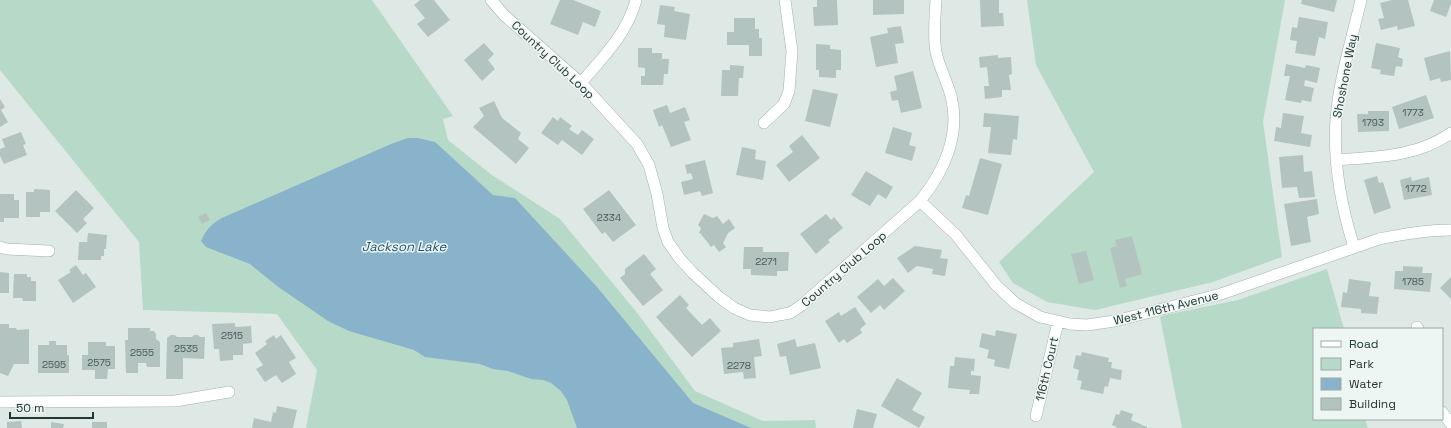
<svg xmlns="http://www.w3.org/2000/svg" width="1451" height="428" font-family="'Space Grotesk',sans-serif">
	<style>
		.green { fill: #b7d9c7 }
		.water { fill: #88b3cb }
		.building { fill: #b3c3bf }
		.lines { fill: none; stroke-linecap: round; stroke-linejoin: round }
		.minor-casing { stroke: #a1b0ae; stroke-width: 12 }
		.minor { stroke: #fff; stroke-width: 11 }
		.labels { text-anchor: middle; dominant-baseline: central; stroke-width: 3; stroke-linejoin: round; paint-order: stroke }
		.number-label { font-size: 10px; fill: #455a58 }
		.street-label { font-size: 12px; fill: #203736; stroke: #eef6f3 }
		.water-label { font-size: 13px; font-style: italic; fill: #1f516e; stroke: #eef6f3 }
	</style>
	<rect width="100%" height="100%" fill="#dee9e6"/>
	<path class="green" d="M0,0H372L453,116L443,119L448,140L492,175L560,219L638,314L695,391L763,421L815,420L816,428H306L317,370L277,314L143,310L139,242L0,70Z
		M1027,0H1285L1263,122L1282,257L1213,282L1095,310L1047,302L1013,283L999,262L1094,172L1036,65Z
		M1327,269L1344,329H1314V419H1365L1368,428H1182L1160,317L1165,315L1238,300Z"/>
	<path class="water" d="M408,138H418L435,142L493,195L515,198L597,287L693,403L751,428H577L567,400L561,391L551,383L543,380L531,379L508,371L493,369L480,364L425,357L414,350L349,331L328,321L277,286L250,264L206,247L201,241C206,230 211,224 222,218L391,144Z"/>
	<path class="building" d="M420,0H434L450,20L428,37L417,24L425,18L414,5Z
		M560,0H573L601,11L595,27L583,22L578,35L550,24Z
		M817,0H837L838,25L814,26L813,7H817Z
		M873,0H904V14L873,15Z
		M980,0H999V13H1003L1004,26L981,27Z
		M1302,0H1337L1334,12L1301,4Z
		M1392,0H1408L1415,26L1398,30L1397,26L1381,30L1378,19L1384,18L1380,3Z
		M1434,0H1451V4L1446,17L1430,11Z
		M660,5L675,7L674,11L690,14L686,40L664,37L665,25L657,24Z
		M1299,17L1328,22L1325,39L1319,37L1315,56L1295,53L1297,41L1290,40L1292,27L1297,28Z
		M734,18H755V29H759V38H762V56H749V45H727V32H734Z
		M901,26L904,43L895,44L898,63L876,67L870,37L888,33L887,28Z
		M484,43L494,54L488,60L495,69L482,81L464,60Z
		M1376,43L1400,48L1398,57L1403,59L1402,67L1396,66L1394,76L1380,74L1381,70L1371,68Z
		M816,44L830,45V49L841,50V70H836V78L819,77V70H816Z
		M638,48H652V53H662V59H669L668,74H664L663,85H641V76H645V68L638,67Z
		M1450,51L1451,80L1441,82L1440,78L1430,81L1424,58Z
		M998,55V58L1011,57L1012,74L1009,75L1011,90H1002V97L985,99L984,86H989L987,67L980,68L979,57Z
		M1286,64L1305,68L1306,65L1320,68L1317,83L1305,80L1304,86L1314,88L1311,102L1302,100L1301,103L1285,100L1290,76H1284Z
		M730,65L744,66L743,78H739L738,96H721L722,70H730Z
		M913,71L922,108L901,113L898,100L892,101L890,92L897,90L894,76Z
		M813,89L838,94L830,127L805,121Z
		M1426,95L1434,118L1399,129L1392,107Z
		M0,99L5,107L1,110L8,122L0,127Z
		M494,101L502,118L521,133L518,139L529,148L516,164L473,127L484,116L479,108Z
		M667,105L670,113L685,107L690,120L684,122L691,140L671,147L662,125L659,127L653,110Z
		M1368,111H1389V131L1358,132L1357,114H1368Z
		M984,113L1019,116L1017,140L1013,139L1011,155L988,153L991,127H983Z
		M1283,113L1304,116L1301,133L1312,135L1310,147L1274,141L1276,127L1281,128Z
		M553,117L558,121L560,117L572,126L569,129L578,135L582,130L594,139L582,155L562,140L558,145L541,133Z
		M893,127L912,133L909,145L916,147L912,161L885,153Z
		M21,132L26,144L23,145L27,155L4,164L0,156V149L5,147L2,139Z
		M802,135L820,158L789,182L776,165L793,152L789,146Z
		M742,147L756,150L755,159L766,161L763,180L736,175Z
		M1303,155L1304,172L1312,171L1315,197L1299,198L1297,187L1282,188L1279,157Z
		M980,158L1002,164L988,215L962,208L966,195L969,196Z
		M705,160L713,193L702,196L700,191L684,195L681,182L693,179L691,173L687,174L685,165Z
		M866,171L893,187L886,199L878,194L870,206L851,195Z
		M1377,176L1379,183L1383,182L1391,208L1374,214L1364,180Z
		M1411,177L1412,181L1429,177L1432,195L1404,200L1400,180Z
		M34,189L50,190V212H40V217H26V192H34Z
		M76,190L94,208L83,219L87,223L77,233L55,211Z
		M609,190L636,225L613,242L605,232L602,234L583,209Z
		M0,194H14V200H19V218H4V222H0Z
		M1317,199L1319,214L1307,217L1311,242L1291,246L1284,204Z
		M206,213L210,220L202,224L198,217Z
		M704,214L713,218L717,216L723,224L729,219L735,228L728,233L723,243L726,247L719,252L714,245L711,247L701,234L699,233L701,228L698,225Z
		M826,214L831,220L834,217L843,228L828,240L830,242L816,254L800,234Z
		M88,233L107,235L106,249H104V256H101V260H78L79,242H87Z
		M1132,236L1142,274L1125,279L1127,286L1120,288L1110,248L1117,246L1115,240Z
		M915,246L942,250L940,258L948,259L945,276L932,274L933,269L917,266L908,273L897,258Z
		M744,247H763V252H789L788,271H777V276L751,275V269H743Z
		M1086,251L1094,280L1079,284L1071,254Z
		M644,254L656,269L650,274L663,290L643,306L620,278L625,274V269Z
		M76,265L83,275L86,273L96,287L73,303L58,280L71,272L69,270Z
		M1403,266L1423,267L1422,273H1432L1430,292L1394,289L1395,271H1403Z
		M0,272L9,273V293H0Z
		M14,274H27V277H31V281H36V301H23L22,298H13Z
		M1451,277V299L1440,288Z
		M893,278L905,291L884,310L880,305L871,313L857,297L878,279L884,286Z
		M1349,279L1371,282L1369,296L1379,297L1377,314L1361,313V309L1341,307L1343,292L1347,293Z
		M680,295L689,305L686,308L702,325L710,318L721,331L692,357L656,317Z
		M855,307L866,324L860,329L862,333L847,343L844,339L839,343L825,321L839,312L841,316Z
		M235,323V327L251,326L252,343L243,344V355H233V360L220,361L219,349H214L212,324Z
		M0,324H9V328H16L17,330L29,329V364H14L8,376L0,373Z
		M128,328H150V331H154L156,334V339L160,342V367H147L146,363H138V373H126L125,340H128Z
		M996,330L1017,334L1009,369L994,366L995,360L987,358L989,350L979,347L982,333L995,336Z
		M171,335H175L177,337H192L194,335H198L200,337H205L204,359L183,358V379H166L167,338Z
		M274,335L276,339L281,335L296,358L289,362L296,374L282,383L276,375L265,382L256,369L263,365L255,353L267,344L265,341Z
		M759,339L762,356L754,357L756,378L744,379L743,372L724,374L721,348L733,347V343Z
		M795,339L797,347L815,343L821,368L790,375L786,356L780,357L777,344Z
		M49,341H56V345H67V355H69V373H38V345H49Z
		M88,342H106V346H115V369H108L107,379H95V370H82V355H88Z
		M1082,352L1109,358L1108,362H1112L1111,368L1122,370L1121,380L1110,378L1108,387L1105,386L1103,394L1080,389L1082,381L1077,380L1079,370L1073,368L1076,355L1081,356Z
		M955,357L975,359L974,371H971V375L981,376L979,394H969L970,390L948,388L950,366H954Z
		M897,378L922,393L912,410L925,417L919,428L881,406Z
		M277,406L297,410L293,428H252L254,418L271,422L273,412L276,413Z
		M857,409L877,414L873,428H853Z
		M1121,410L1133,414L1131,420L1147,427V428H1116L1117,427L1112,425L1116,414L1119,415Z
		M21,421L22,428H7V422Z
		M51,422L64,424L63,428H51Z
		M92,422H107V428H92Z"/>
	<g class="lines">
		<defs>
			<path id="minor" d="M491,0L504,15L581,83L637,144L649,165L657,194L663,228L668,242L680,259L693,273L719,297L734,308L750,315L770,317L779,315L790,313L802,305L920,201C944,172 961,134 951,96C947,81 939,67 936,52C933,35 935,17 936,0
				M581,83C603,57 627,34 636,0
				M764,123L784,104L789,91L792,51L785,0
				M1336,160C1377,157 1417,157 1451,133
				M920,201L956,235L996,285L1015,303L1040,317L1070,324L1087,325L1115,321L1221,294L1379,239C1403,234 1426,230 1451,230
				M0,247L7,249L49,251
				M1354,247C1341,206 1333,163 1336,119C1339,79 1352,39 1361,0
				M1417,327L1418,329
				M0,402L175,401L229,392
				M1442,412L1451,424
				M1036,416L1058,322"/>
		</defs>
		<use href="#minor" class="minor-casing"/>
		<use href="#minor" class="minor"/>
	</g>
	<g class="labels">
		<g class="number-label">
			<text x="1413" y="112">1773</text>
			<text x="1373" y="122">1793</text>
			<text x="1416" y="188">1772</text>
			<text x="609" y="217">2334</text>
			<text x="766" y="261">2271</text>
			<text x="1413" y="281">1785</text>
			<text x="232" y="335">2515</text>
			<text x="186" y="348">2535</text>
			<text x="142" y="352">2555</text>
			<text x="99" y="362">2575</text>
			<text x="54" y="364">2595</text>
			<text x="739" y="365">2278</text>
		</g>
		<g class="street-label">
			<text transform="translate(553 60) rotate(43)">Country Club Loop</text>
			<text transform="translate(1345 76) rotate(-79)">Shoshone Way</text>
			<text transform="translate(844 269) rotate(-41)">Country Club Loop</text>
			<text transform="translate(1166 308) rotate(-14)">West 116th Avenue</text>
			<text transform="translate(1047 369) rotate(-77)">116th Court</text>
		</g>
		<g class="water-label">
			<text x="404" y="246">Jackson Lake</text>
		</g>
	</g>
	<rect x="1313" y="328" width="130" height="92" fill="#eef6f3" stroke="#9caaa7"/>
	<rect x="1321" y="341" width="20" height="6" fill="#ffffff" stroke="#9caaa7"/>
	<text x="1349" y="348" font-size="12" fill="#203736">Road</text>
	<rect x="1321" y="358" width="20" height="12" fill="#b7d9c7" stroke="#9caaa7"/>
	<text x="1349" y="368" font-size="12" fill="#203736">Park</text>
	<rect x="1321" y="378" width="20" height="12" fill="#88b3cb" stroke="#9caaa7"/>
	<text x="1349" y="388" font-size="12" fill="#203736">Water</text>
	<rect x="1321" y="398" width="20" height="12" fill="#b3c3bf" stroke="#9caaa7"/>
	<text x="1349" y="408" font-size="12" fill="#203736">Building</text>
	<path d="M10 412v6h83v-6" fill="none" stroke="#203736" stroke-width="2"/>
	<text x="16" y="412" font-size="12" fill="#203736" stroke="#eef6f3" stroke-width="3" paint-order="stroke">50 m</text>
</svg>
